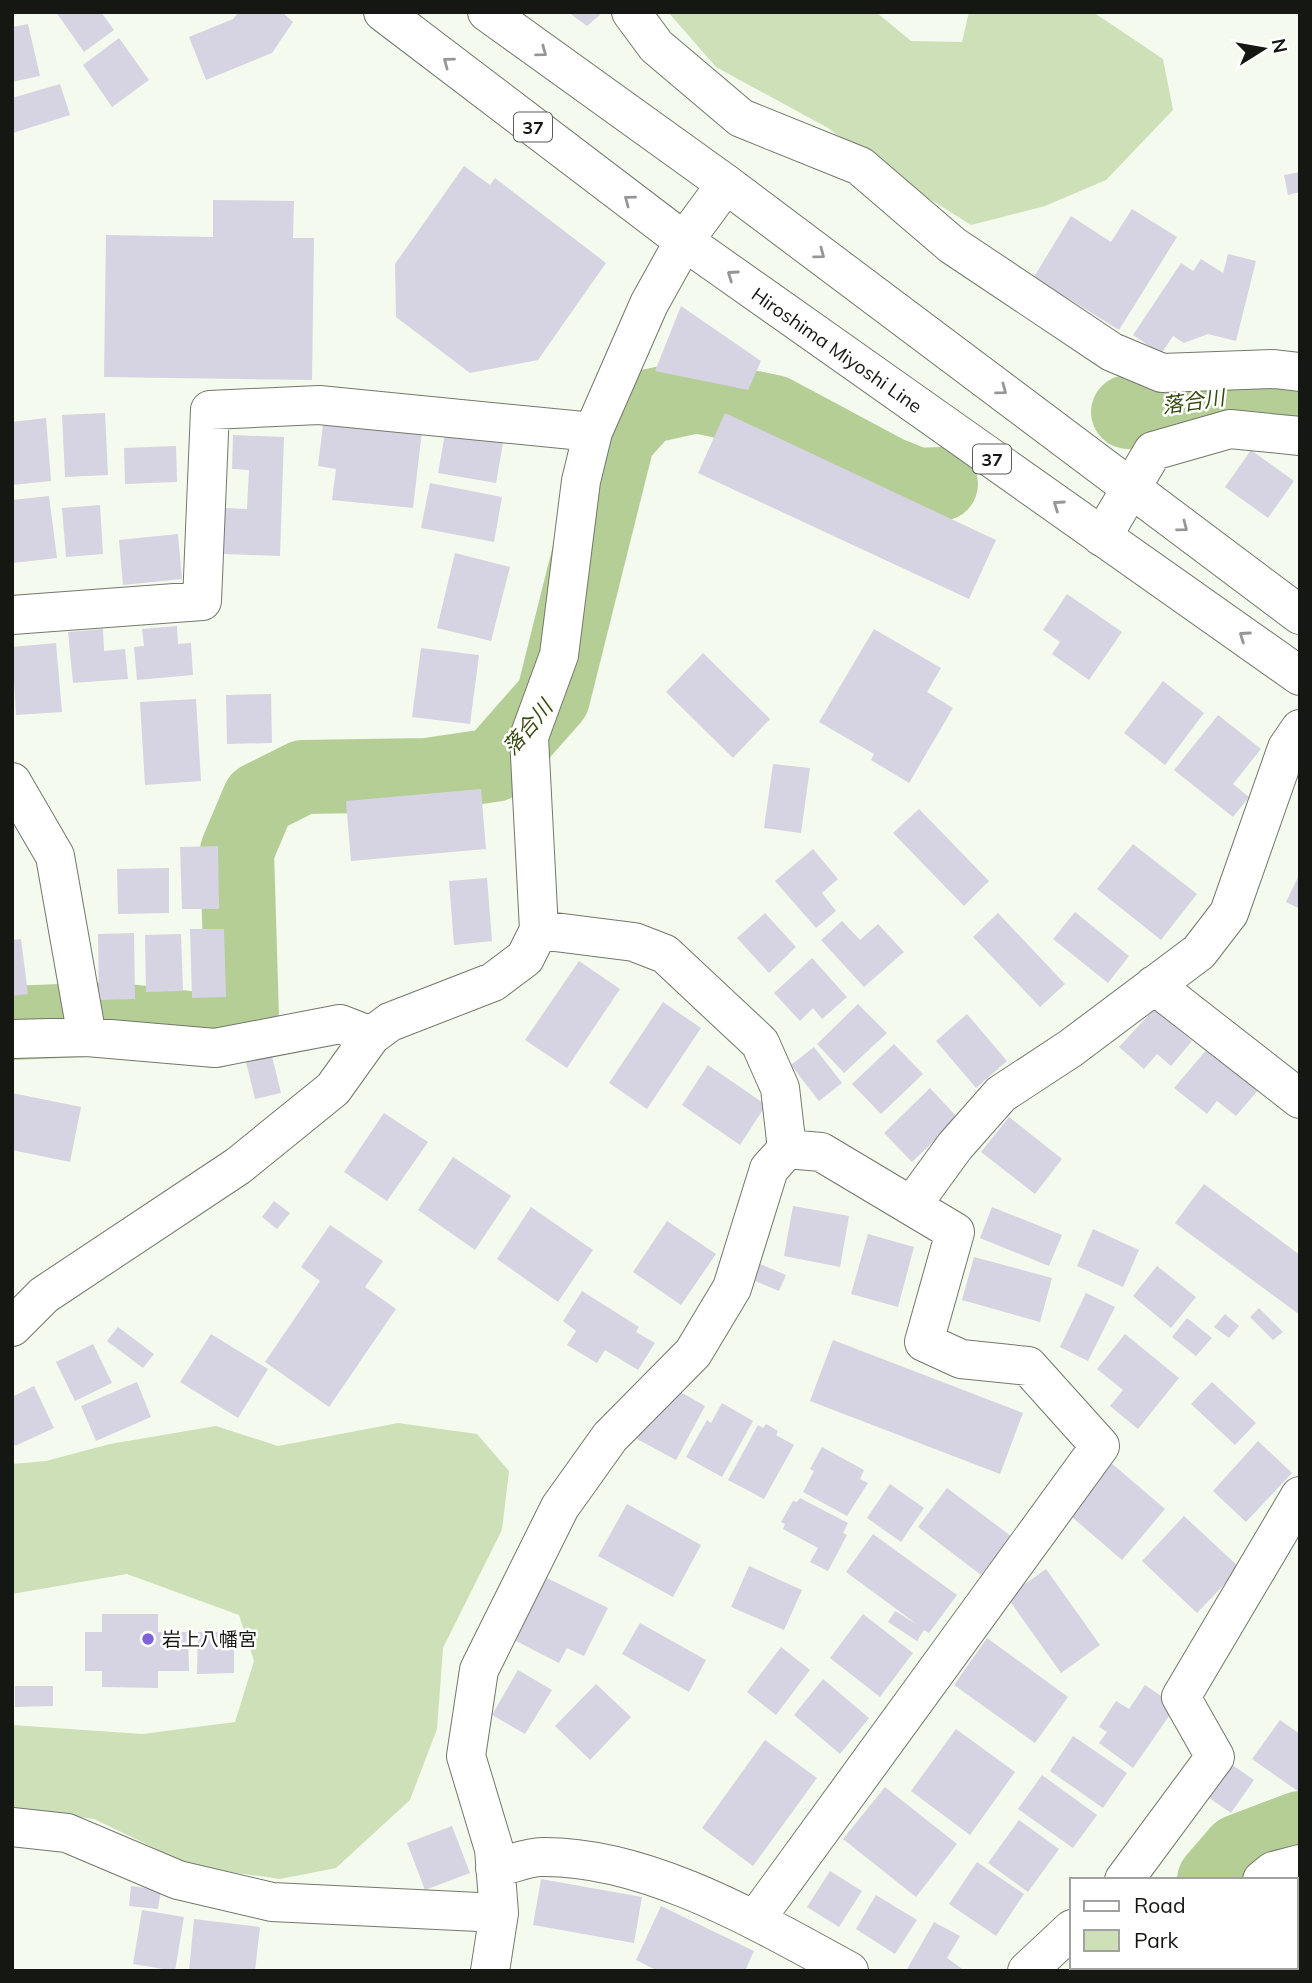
<svg xmlns="http://www.w3.org/2000/svg" width="1312" height="1983" font-family="Mulish,'Noto Sans JP',sans-serif">
	<style>
		.green { fill: #cee0b8 }
		.lines { fill: none; stroke-linecap: round; stroke-linejoin: round }
		.river { stroke: #b5ce96; stroke-width: 74 }
		.building { fill: #d6d4e2 }
		.minor-casing { stroke: #72786c; stroke-width: 40 }
		.major-casing { stroke: #72786c; stroke-width: 40 }
		.minor { stroke: #fff; stroke-width: 38 }
		.major { stroke: #fff; stroke-width: 38 }
		.oneway { stroke: #969794 }
		.poi-dot { fill: #8261dc; stroke: #fff; stroke-width: 2.5 }
		.labels { text-anchor: middle; dominant-baseline: central; stroke-width: 5; stroke-linejoin: round; paint-order: stroke }
		.shield { fill: #fff; stroke: #5b5d59; stroke-width: 2 }
		.shield-label { font-size: 18px; font-weight: bold; fill: #151712 }
		.street-label { font-size: 19px; fill: #151712; stroke: #fff }
		.poi-label { font-size: 19px; fill: #151712; stroke: #fff; text-anchor: start }
		.water-label { font-size: 21px; font-style: italic; fill: #364b0e; stroke: #fff }
	</style>
	<rect width="100%" height="100%" fill="#f4faed"/>
	<path class="green" d="M668,12H876L911,41L962,42L969,12H1093L1163,59L1173,110L1106,180L1045,206L971,225L890,174L828,128L716,67Z
		M398,1423L477,1434L509,1471L502,1530L443,1648L437,1729L410,1800L336,1868L280,1879L194,1867L94,1819L12,1808V1725L142,1734L235,1722L254,1661L239,1615L127,1574L12,1594V1464L46,1461L110,1444L216,1426L278,1446Z"/>
	<g class="lines">
		<path class="river" d="M1128,412L1214,394L1300,401
			M12,1023L110,1019L215,1031L242,1018L237,851L259,799L303,777L426,775L494,765L553,698L618,438L646,407L696,396L774,412L888,473L918,485L941,484
			M1214,1880L1239,1851L1300,1828
			M1160,1971L1161,1967"/>
	</g>
	<path class="building" d="M56,12H101L114,30L84,52Z
		M239,12H282L293,22L272,53L206,80L189,37L233,19Z
		M568,12H599L600,15L587,26Z
		M28,24L40,76L12,82V27Z
		M119,38L149,80L112,107L83,65Z
		M60,84L70,115L13,133L12,98Z
		M464,166L490,185L495,178L606,263L538,360L470,373L396,317L395,264Z
		M1300,172V192L1288,195L1284,175Z
		M213,200L294,201L293,238H314L312,380L104,377L106,235L213,237Z
		M1132,209L1177,237L1119,330L1034,277L1071,216L1111,242Z
		M1228,254L1256,261L1236,341L1208,334L1184,343L1173,336L1161,354L1133,335L1181,263L1193,271L1201,259L1223,273Z
		M681,306L761,361L748,390L655,371Z
		M105,413L108,475L65,477L62,415Z
		M725,413L996,540L969,599L698,473Z
		M324,417L422,431L413,508L332,500L336,469L318,466Z
		M46,418L51,481L12,485V422Z
		M446,428L503,443L496,483L438,473Z
		M233,435L284,437L280,556L224,554L225,508L247,509L249,470L232,469Z
		M176,446L177,482L125,484L124,448Z
		M1251,450L1294,481L1268,518L1225,487Z
		M430,483L502,497L494,542L421,528Z
		M49,496L57,558L13,563L12,500Z
		M100,505L103,554L66,557L62,508Z
		M178,534L182,579L123,585L119,540Z
		M455,553L510,567L491,641L437,628Z
		M1067,594L1122,632L1089,680L1052,654L1060,642L1043,630Z
		M177,626L178,644L191,643L193,675L137,680L134,647L144,646L142,629Z
		M103,629L104,651L125,649L128,679L73,683L68,632Z
		M874,629L941,668L927,692L953,708L909,783L871,760L874,754L819,722Z
		M56,643L62,712L16,715L12,647Z
		M421,648L479,655L470,724L412,717Z
		M703,653L770,719L733,758L666,692Z
		M1163,681L1204,713L1165,765L1124,733Z
		M271,694L272,743L227,744L226,695Z
		M196,699L201,781L145,785L140,702Z
		M1218,715L1261,749L1233,784L1249,797L1233,817L1174,770Z
		M773,764L810,768L801,833L764,828Z
		M481,789L486,849L351,861L346,801Z
		M919,809L989,881L964,906L893,833Z
		M1133,844L1197,894L1161,940L1097,889Z
		M218,846L219,909H182L180,847Z
		M813,849L838,879L822,893L836,911L816,928L775,881Z
		M169,868V913L118,914L117,869Z
		M1300,873V909L1286,902Z
		M487,878L492,941L454,945L449,881Z
		M1075,912L1129,956L1108,983L1053,939Z
		M765,913L796,947L769,973L737,938Z
		M998,913L1065,984L1040,1007L973,937Z
		M842,921L860,940L878,924L904,952L864,987L821,940Z
		M190,929H224L226,997L192,998Z
		M134,933L135,999L99,1000L98,934Z
		M181,934L183,991L146,992L145,935Z
		M21,939L28,994L12,996V940Z
		M812,958L847,997L822,1019L813,1008L800,1021L774,993Z
		M579,961L620,989L567,1068L525,1040Z
		M663,1002L701,1028L647,1109L609,1083Z
		M858,1004L887,1033L844,1073L817,1044Z
		M1154,1009L1192,1041L1171,1066L1157,1054L1144,1069L1119,1047Z
		M967,1014L1007,1061L976,1088L936,1041Z
		M894,1044L923,1074L881,1114L852,1084Z
		M814,1047L842,1083L819,1101L791,1065Z
		M1208,1048L1259,1089L1236,1116L1217,1101L1207,1114L1174,1088Z
		M272,1056L281,1093L255,1099L246,1062Z
		M708,1065L766,1105L740,1145L682,1105Z
		M930,1088L958,1118L912,1162L884,1133Z
		M12,1093L81,1107L70,1162L12,1150Z
		M384,1113L428,1142L387,1201L344,1172Z
		M1009,1117L1062,1159L1035,1194L981,1152Z
		M453,1157L511,1196L475,1250L418,1210Z
		M1204,1184L1300,1255V1315L1175,1223Z
		M274,1201L290,1213L277,1229L262,1217Z
		M793,1206L849,1216L840,1267L784,1256Z
		M531,1207L593,1250L558,1302L497,1259Z
		M992,1207L1062,1235L1049,1266L980,1238Z
		M667,1221L716,1254L681,1305L633,1272Z
		M330,1225L383,1261L365,1287L396,1309L329,1407L265,1362L320,1281L301,1267Z
		M1093,1229L1139,1250L1123,1287L1077,1266Z
		M868,1234L914,1247L898,1307L851,1294Z
		M974,1257L1052,1278L1040,1322L962,1300Z
		M760,1264L786,1275L779,1291L753,1280Z
		M1157,1266L1196,1297L1171,1328L1133,1296Z
		M582,1291L639,1327L636,1332L655,1343L638,1370L605,1350L597,1363L567,1345L576,1331L563,1321Z
		M1086,1293L1115,1307L1088,1361L1060,1347Z
		M1259,1308L1283,1332L1273,1340L1250,1317Z
		M1225,1314L1239,1326L1229,1338L1214,1327Z
		M1187,1318L1212,1338L1196,1356L1172,1337Z
		M118,1327L154,1354L143,1368L107,1341Z
		M211,1334L268,1369L238,1418L180,1382Z
		M1125,1334L1179,1378L1138,1429L1110,1406L1123,1390L1097,1369Z
		M833,1340L1023,1413L1000,1474L810,1401Z
		M93,1344L112,1383L75,1401L56,1362Z
		M137,1382L151,1417L96,1441L81,1406Z
		M1212,1382L1256,1423L1235,1445L1191,1404Z
		M34,1386L54,1428L15,1446L12,1440V1397Z
		M677,1390L705,1406L676,1460L635,1438Z
		M722,1403L753,1421L722,1477L686,1457L707,1420L711,1423Z
		M766,1424L778,1431L776,1435L794,1445L764,1499L728,1480L758,1425L763,1428Z
		M1258,1441L1292,1473L1246,1522L1213,1491Z
		M822,1447L864,1470L860,1479L868,1483L847,1516L803,1492L814,1471L810,1469Z
		M1109,1461L1165,1509L1122,1560L1066,1512Z
		M890,1484L924,1508L901,1542L867,1518Z
		M947,1488L1011,1536L981,1575L918,1527Z
		M800,1498L848,1523L843,1533L847,1535L828,1571L810,1562L818,1548L783,1529L785,1524L781,1522L793,1501L797,1502Z
		M627,1504L701,1545L673,1597L598,1556Z
		M1184,1516L1240,1568L1197,1613L1142,1561Z
		M873,1534L957,1595L929,1633L924,1630L917,1641L888,1622L895,1611L918,1625L846,1572Z
		M749,1566L802,1590L784,1630L731,1607Z
		M1046,1569L1100,1645L1061,1673L1007,1597Z
		M547,1578L608,1608L584,1656L567,1648L559,1663L514,1640Z
		M102,1614H158V1632H188L189,1671H158V1688L102,1687V1671H85V1632H102Z
		M863,1614L913,1653L880,1697L830,1658Z
		M640,1623L706,1660L689,1692L622,1654Z
		M198,1632H234V1673L197,1674Z
		M987,1638L1068,1697L1035,1743L954,1685Z
		M781,1647L810,1670L776,1715L747,1692Z
		M518,1670L552,1690L525,1734L492,1715Z
		M823,1679L869,1718L840,1754L794,1715Z
		M596,1684L631,1717L590,1760L555,1726Z
		M1145,1685L1176,1706L1133,1768L1099,1743L1107,1732L1099,1727L1116,1701L1129,1709Z
		M15,1686H53V1706L15,1707Z
		M1280,1720L1300,1734L1299,1792L1252,1759Z
		M956,1729L1015,1772L970,1835L911,1791Z
		M1073,1736L1127,1773L1103,1808L1050,1771Z
		M765,1740L817,1778L753,1866L702,1828Z
		M1228,1762L1254,1780L1231,1813L1205,1795Z
		M1042,1775L1097,1815L1073,1848L1018,1809Z
		M885,1787L957,1844L916,1897L843,1839Z
		M1019,1820L1059,1849L1028,1892L988,1863Z
		M452,1826L470,1873L425,1890L407,1843Z
		M977,1862L1024,1894L996,1936L949,1904Z
		M830,1871L862,1891L839,1927L807,1907Z
		M541,1879L642,1897L634,1943L533,1925Z
		M131,1886L161,1890L158,1909L129,1906Z
		M876,1895L917,1920L895,1954L856,1929Z
		M661,1906L754,1951L745,1971H658L636,1960Z
		M142,1910L184,1917L175,1971L133,1964Z
		M194,1919L260,1927L255,1971H189Z
		M934,1922L960,1936L947,1958L965,1971H906Z"/>
	<g class="lines">
		<defs>
			<path id="minor" d="M631,12L656,46L741,118L860,166L952,245L1112,352L1162,373L1274,369L1300,372
				M1102,537L1153,451L1230,429L1300,436
				M12,615L202,601L210,410L319,405L593,432
				M12,782L55,856L87,1037
				M539,930L634,942L665,954L760,1043L780,1088L787,1149
				M1154,985L1300,1099
				M12,1039L87,1037L215,1048L340,1024L371,1036
				M912,1205L955,1146L1001,1094L1071,1048L1199,952L1229,913L1287,748L1300,729
				M12,1327L44,1295L238,1166L333,1089L371,1036L390,1022L493,982L525,958L539,930L529,737L559,655L581,481L593,432L649,304L684,241L726,184
				M12,1827L67,1833L178,1880L272,1902L499,1913
				M495,1868C510,1865 527,1857 542,1857C648,1856 759,1922 849,1971
				M1124,1880L1215,1757L1181,1697L1300,1496
				M1262,1880L1273,1871L1300,1864
				M490,1971L499,1913L494,1849L466,1756L479,1670L560,1507L610,1437L693,1353L732,1288L769,1169L787,1149L821,1152L955,1232L924,1342L961,1359L1028,1366L1100,1446L755,1920
				M1027,1971L1072,1929
				M1205,1971L1207,1967"/>
			<path id="major" d="M383,12L684,241L1300,676
				M487,12L726,184L1300,615"/>
		</defs>
		<use href="#minor" class="minor-casing"/>
		<use href="#major" class="major-casing"/>
		<use href="#minor" class="minor"/>
		<use href="#major" class="major"/>
	</g>
	<defs><path id="oneway-chevron" d="M-2-3.5L2.5 0L-2 3.5" fill="none" stroke-width="1.6" stroke-linecap="round" stroke-linejoin="round" transform="scale(1.75)"/></defs>
	<g class="oneway">
		<use href="#oneway-chevron" transform="translate(542 52) rotate(36)"/>
		<use href="#oneway-chevron" transform="translate(448 62) rotate(-143)"/>
		<use href="#oneway-chevron" transform="translate(629 200) rotate(-143)"/>
		<use href="#oneway-chevron" transform="translate(820 254) rotate(37)"/>
		<use href="#oneway-chevron" transform="translate(732 275) rotate(-145)"/>
		<use href="#oneway-chevron" transform="translate(1002 390) rotate(37)"/>
		<use href="#oneway-chevron" transform="translate(1058 505) rotate(-145)"/>
		<use href="#oneway-chevron" transform="translate(1183 527) rotate(37)"/>
		<use href="#oneway-chevron" transform="translate(1244 636) rotate(-145)"/>
	</g>
	<circle class="poi-dot" cx="148" cy="1639" r="7"/>
	<g class="labels">
		<g class="shield">
			<rect x="514" y="112.5" width="38" height="29" rx="5"/>
			<rect x="973" y="444.5" width="38" height="29" rx="5"/>
		</g>
		<g class="shield-label">
			<text x="533" y="127">37</text>
			<text x="992" y="459">37</text>
		</g>
		<g class="street-label">
			<text transform="translate(837 350) rotate(35)">Hiroshima Miyoshi Line</text>
		</g>
		<g class="poi-label">
			<text x="162" y="1639">岩上八幡宮</text>
		</g>
		<g class="water-label">
			<text transform="translate(1193 401) rotate(-8)">落合川</text>
			<text transform="translate(527 727) rotate(-50)">落合川</text>
		</g>
	</g>
	<rect width="1312" height="1983" fill="none" stroke="#151712" stroke-width="28"/>
	<rect x="1070" y="1878" width="228" height="91" fill="#ffffff" stroke="#a1a2a0" stroke-width="2"/>
	<rect x="1084" y="1901" width="35" height="10" fill="#ffffff" stroke="#a1a2a0" stroke-width="2"/>
	<text x="1134" y="1913" font-size="21" fill="#151712">Road</text>
	<rect x="1084" y="1930" width="35" height="21" fill="#cee0b8" stroke="#a1a2a0" stroke-width="2"/>
	<text x="1134" y="1948" font-size="21" fill="#151712">Park</text>
	<g transform="translate(1263 49) rotate(79)" stroke="#ffffff" stroke-width="5" paint-order="stroke">
	<path d="M0-5L12 26L0 18L-12 26Z" fill="#151712"/>
	<text y="-10" font-size="19" font-weight="bold" text-anchor="middle" fill="#151712">N</text>
	</g>
</svg>
